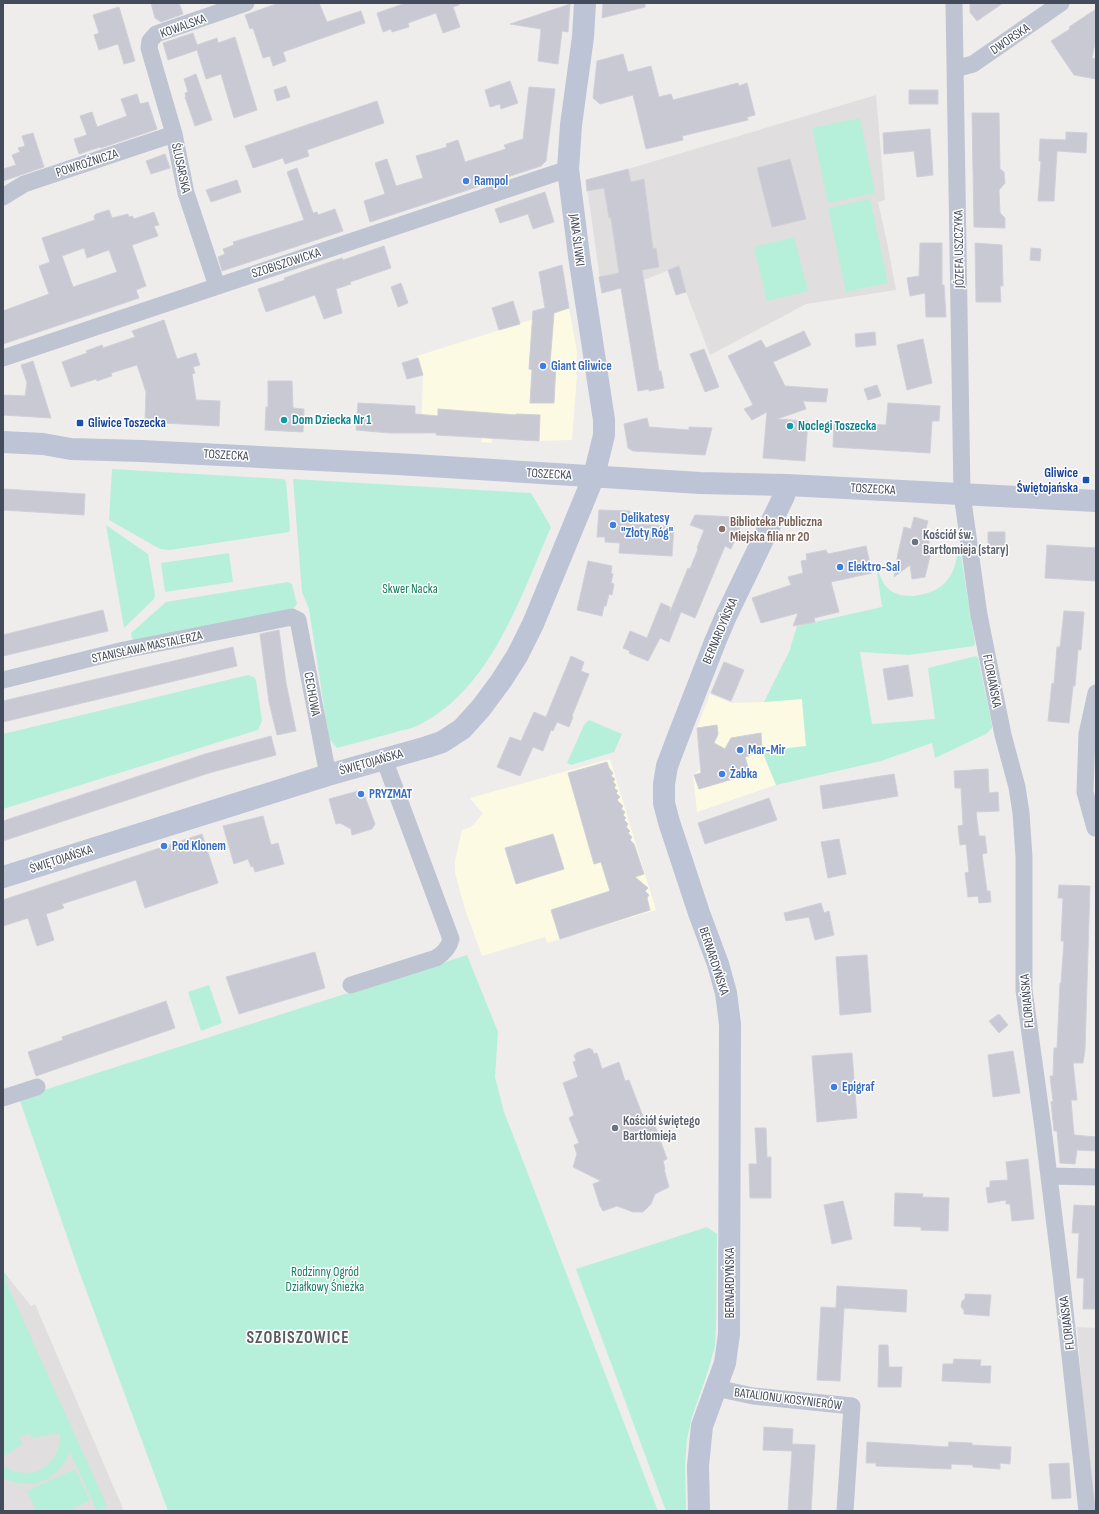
<svg xmlns="http://www.w3.org/2000/svg" width="1099" height="1514" font-family="'Sofia Sans Condensed',sans-serif">
	<style>
		.commercial { fill: #fcfae3 }
		.education { fill: #e0dede }
		.green { fill: #b7f0da }
		.building { fill: #c8c9d2; stroke: #d0d0d8; fill-rule: evenodd }
		.lines { fill: none; stroke-linecap: round; stroke-linejoin: round }
		.street { stroke: #bec4d2; stroke-width: 17 }
		.secondary { stroke: #bdc4d6; stroke-width: 22 }
		.shop-dot { fill: #3f7fe0; stroke: #fff; stroke-width: 1.5 }
		.culture-dot { fill: #0f9aa8; stroke: #fff; stroke-width: 1.5 }
		.transit-dot { fill: #1a4fb4; stroke: #fff; stroke-width: 1.5 }
		.education-dot { fill: #8d6e63; stroke: #fff; stroke-width: 1.5 }
		.worship-dot { fill: #6b7280; stroke: #fff; stroke-width: 1.5 }
		.labels { text-anchor: middle; dominant-baseline: central; stroke-width: 3; stroke-linejoin: round; paint-order: stroke }
		.street-label { font-size: 13px; fill: #444b5a; stroke: #fff }
		.shop-label { font-size: 13px; font-weight: bold; fill: #366cbe; stroke: #fff; text-anchor: start }
		.culture-label { font-size: 13px; font-weight: bold; fill: #0d838f; stroke: #fff; text-anchor: start }
		.transit-label { font-size: 13px; font-weight: bold; fill: #164399; stroke: #fff; text-anchor: start }
		.education-label { font-size: 13px; font-weight: bold; fill: #785e54; stroke: #fff; text-anchor: start }
		.worship-label { font-size: 13px; font-weight: bold; fill: #5b616d; stroke: #fff; text-anchor: start }
		.park-label { font-size: 13px; fill: #137d5f; stroke: #fff }
		.district-label { font-size: 17px; font-weight: bold; letter-spacing: 1px; fill: #585a61; stroke: #fff }
	</style>
	<rect width="100%" height="100%" fill="#efecec"/>
	<path class="commercial" d="M569,308L577,352L576,374L577,375L572,440L539,441L492,437V443L481,442L482,436L421,433L423,374L417,356Z
		M710,694L731,703L764,702L802,699L806,746L762,752L776,785L697,812L693,775L701,768L697,728Z
		M610,759L656,910L547,943L545,937L482,956L465,909L455,873V861L462,830L471,827L483,814L470,798Z"/>
	<path class="education" d="M876,95L885,200L878,202L887,242L896,290L806,304L710,355L686,292L679,266L644,280L602,293L586,180L628,169Z
		M3,1271L31,1306L35,1304L124,1511H3Z
		M1077,1327L1096,1328V1511H1092Z"/>
	<path class="green" d="M860,118L875,193L828,203L812,128Z
		M870,199L888,283L846,292L828,208Z
		M794,237L808,291L767,301L754,247Z
		M112,469L283,479L286,481L290,529L289,532L170,550L160,549L109,520Z
		M293,479L531,493L551,527C521,596 491,689 419,725C411,729 401,730 393,733C374,738 356,743 337,748L329,739L309,609L302,592Z
		M106,525L148,554L155,595L154,599L124,628Z
		M229,553L233,582L165,592L161,563Z
		M957,556H961L975,643L974,646L909,655L860,652L872,724L935,719L928,668L976,656L978,658L992,725V728L986,734L935,758L932,743L881,761L776,785L762,751L806,746L802,699L764,702L789,652L797,626L882,607L876,566C880,574 882,585 890,590C896,595 905,596 913,596C938,593 953,582 957,556Z
		M288,582L292,584L297,604L293,609L133,642L131,633L166,602Z
		M248,675L254,677L256,680L262,721L258,730L3,809V734Z
		M589,720L622,734L614,752L571,765L567,763L584,725Z
		M467,955L498,1032L495,1077L504,1112L658,1511H168L79,1271L19,1098Z
		M209,985L222,1023L201,1031L188,992Z
		M707,1227L717,1234L716,1327L715,1346L708,1371L692,1417L687,1439L685,1464L686,1511H666L576,1269Z
		M3,1271L8,1277L5,1280L107,1506L97,1511L70,1452C57,1481 32,1492 3,1478V1465C29,1484 60,1467 60,1435V1433L32,1438L29,1433L19,1437L22,1444L3,1457Z
		M75,1469L90,1501L67,1511H36L27,1491Z"/>
	<path class="building" d="M151,3H179L183,14L161,22L155,18Z
		M279,3H319L327,22L361,11L365,23L283,52L286,61L273,66L270,56L263,58L253,28L250,29L245,15Z
		M406,3H459V5L453,7L460,27L443,33L436,13L408,23L409,27L392,32L391,29L383,32L377,13Z
		M603,3H645V7L602,18Z
		M970,3H1003L977,21L970,12Z
		M570,4L568,32L562,31L558,64L538,61L541,29L510,24Z
		M119,7L135,61L124,64L118,44L99,50L94,35L99,33L93,15Z
		M1096,9V38L1092,58L1096,59V79L1074,75L1051,41L1070,29L1069,27Z
		M193,33L197,45L217,38L218,43L235,37L257,110L234,118L221,74L206,79L197,50L168,60L163,43Z
		M623,54L628,72L651,66L659,97L671,94L673,100L738,83L739,86L747,83L755,115L747,117L748,120L682,136L683,140L646,149L633,95L600,104L593,98L597,61Z
		M196,74L212,120L195,126L185,97H186L185,93L188,92L184,79Z
		M510,81L518,103L501,109L500,104L490,107L485,90Z
		M286,86L290,97L277,101L274,90Z
		M529,87L555,89L546,161L541,166L370,222L364,201L385,194L375,163L387,159L396,186L423,178L416,156L447,147L446,144L458,140L465,162L506,149L504,145L523,139Z
		M909,90H938V104H909Z
		M137,94L140,104L148,102L157,129L101,148L100,147L79,154L74,139L87,135L80,116L92,112L97,127L127,116L121,99Z
		M377,101L384,123L307,150L309,156L285,164L283,158L253,168L245,146Z
		M972,113H999L1000,169L1004,172L1005,183L999,190L1000,213L1005,218V228L974,227Z
		M930,129L933,175L917,177L914,151L884,154L883,133Z
		M1066,132L1087,133L1086,153L1057,151L1054,201H1038L1041,161H1039L1040,139L1066,140Z
		M33,133L44,167L3,181V169L16,165L12,155L20,152L18,148L25,146L22,136Z
		M165,154L170,168L151,174L146,161Z
		M790,159L806,219L772,227L757,168Z
		M297,168L313,213L317,212L318,215L335,209L343,231L222,271L218,257L225,254L223,249L234,245L233,242L304,220L287,172Z
		M628,169L631,182L644,179L653,249L656,248L659,267L642,270L659,371H661L664,388L649,391V389L638,391L621,288L602,293L599,277L619,273L611,218H609L604,188L587,191L586,180Z
		M237,180L241,192L211,202L206,190Z
		M545,192L554,222L533,229L528,214L500,223L495,209Z
		M109,210L112,218L128,214L129,217L132,216L134,219L154,212L157,220L159,225L154,226L158,236L132,245L146,286L136,290L139,298L3,344V311L49,294L39,266L50,262L42,238L95,220L94,216L96,214ZM84,248L87,258L109,250L117,272L73,287L62,256Z
		M920,243H942V285H944L946,317H926L925,293L910,296L907,278L919,276Z
		M975,243L1002,245L1003,286H1000L1001,302H976Z
		M384,246L391,268L350,282L351,284L336,289L342,313L324,319L315,295L266,312L258,289L285,280L284,278L342,258L343,260Z
		M1031,248L1041,249L1040,261L1030,260Z
		M562,265L569,308L554,313L550,363H556L554,403H530L532,370L529,369L533,311L545,308L539,272Z
		M679,266L686,292L676,295L668,270Z
		M401,283L408,303L398,307L391,287Z
		M513,301L520,324L499,330L492,308Z
		M164,320L177,359L196,353L200,365L193,367L195,373L192,374L196,400L220,401L219,426L145,422L146,392L137,365L111,373L112,376L97,381L96,379L71,387L62,362L87,353L86,351L102,345L103,348L135,337L132,331Z
		M804,331L811,345L773,362L785,386L828,389L826,402L803,401L806,409L777,419L808,421L805,461L763,458L767,412L752,420L744,409L753,405L728,356L761,340L766,348Z
		M875,332L876,345L856,347L855,334Z
		M923,339L932,383L907,390L897,345Z
		M704,349L719,387L705,392L690,354Z
		M418,358L423,375L407,379L402,363Z
		M33,361L51,418L3,415V395L25,396L27,383L21,365Z
		M268,381H292L293,408L304,409L303,432L265,430L266,407H268Z
		M877,385L881,396L868,400L864,389Z
		M358,403L415,406V414L438,416V409L516,415V414L540,415L539,441L436,435V433H390L356,430Z
		M888,403L940,406L939,421H932L930,453L833,447L834,422L886,425Z
		M647,418L649,427L689,430V427L712,428L705,455L633,451L628,448L624,424Z
		M3,489L85,494L84,515L3,510Z
		M599,510L630,511L629,524L674,526L672,556L619,553L620,543L605,542V537H597Z
		M695,515L735,517L742,523L731,549L725,546L695,618L681,612L669,642L660,638L648,661L629,653L630,651L623,648L630,631L647,638L661,603L670,607V612L688,568L690,569L698,549L697,548L704,530L690,525Z
		M914,517L928,521L925,532L931,533L927,551L931,552L925,577L912,579L910,565L894,577L898,553L904,527L911,529Z
		M988,532H1005V554H988Z
		M1047,545L1096,548V581L1045,578Z
		M866,546L872,573L831,582L839,612L814,618L815,622L793,626L798,613L761,623L752,598L791,585L788,577L803,573L801,561L807,560L806,554L826,550L828,554Z
		M588,561L612,566L611,573L613,574L611,583L614,584L612,595L609,594L606,606H604L602,616L577,610Z
		M103,610L108,631L3,656V635Z
		M1064,611L1084,612L1081,650H1078L1075,686H1073L1069,723L1048,721L1052,683L1054,684L1057,647H1060Z
		M279,630L286,683L296,731L277,735L269,702L260,634Z
		M233,647L237,666L3,722V701Z
		M571,656L584,662L581,671L589,674L572,716L573,717L569,727L557,722L553,731L551,730L543,751L533,747L520,776L497,767L510,737L521,741L534,712L546,717Z
		M724,662L744,670L731,701L711,693Z
		M908,665L913,696L888,700L883,669Z
		M717,725L718,734L714,743L725,749L731,738L761,733L762,751L745,757L750,774L699,789L694,775L701,773L697,728Z
		M271,736L276,755L209,773L3,841V821L205,754Z
		M607,762L609,768L613,773L611,776L615,779L613,782L616,785L614,788L618,791L616,793L620,797L617,800L623,806L621,809L625,812L623,815L626,818L624,820L628,824L626,827L630,831L628,833L632,837L630,840L634,844L644,874L635,877L648,888L645,891L649,895L647,898L650,910L560,939L551,910L610,891L601,862L594,864L568,773Z
		M988,769L989,793L998,792L999,811L976,812L979,836H985L987,853L982,854L987,891H990L991,902L979,903L978,896L968,897L965,873L969,872L966,844L960,845L958,826L963,825L961,788H955L954,771Z
		M894,774L898,796L823,809L820,786Z
		M358,791L364,794L375,824L372,829L352,835L351,829L340,823L336,824L329,799Z
		M769,798L777,820L705,844L698,823Z
		M263,816L271,845L278,843L284,864L255,872L253,866L251,867L248,859L234,864L223,826Z
		M202,834L218,883L145,908L136,880L62,904L64,908L46,914L54,940L37,946L28,918L3,926V900Z
		M553,834L564,869L516,884L505,848Z
		M839,839L846,874L828,878L821,842Z
		M1059,885L1090,886L1085,1050L1083,1063H1073L1077,1100H1071L1074,1135L1096,1137V1151L1077,1150L1075,1164L1060,1163L1057,1131H1054L1051,1102L1053,1101L1050,1076H1053L1054,1048H1057L1060,983H1061L1064,941H1061L1063,898H1058Z
		M821,903L824,913L829,911L834,935L815,940L809,917L786,921L784,913Z
		M315,952L325,988L239,1014L226,977Z
		M867,955L871,1012L840,1015L836,957Z
		M166,1001L175,1028L36,1076L28,1052L63,1040L62,1037Z
		M999,1014L1008,1025L999,1033L989,1021Z
		M590,1048V1050L592,1049L594,1054L597,1053L602,1069L619,1062L625,1081L629,1080L644,1119L652,1117L667,1159L663,1161L665,1169H664L669,1187L655,1194L651,1204L643,1212H633L617,1206L603,1211L600,1206L593,1184L601,1181L573,1167L577,1154L574,1145L579,1143L569,1118L574,1115L563,1083L578,1077L573,1062L576,1061L574,1055H576V1053Z
		M1013,1051L1020,1093L993,1097L988,1055Z
		M852,1053L857,1118L817,1122L812,1056Z
		M755,1128H766L767,1157H771V1198H750L749,1164H757Z
		M1028,1159L1034,1219L1012,1221L1010,1204H1006V1200L988,1203L986,1188L990,1187V1181L1008,1180L1006,1162Z
		M895,1193L923,1194L922,1197L949,1198L948,1231L921,1230V1227L894,1226Z
		M843,1201L852,1239L832,1244L824,1205Z
		M1074,1205L1096,1206L1095,1309H1083L1084,1278H1077L1079,1233H1072Z
		M837,1286L907,1290L906,1312L844,1308L840,1381L817,1380L821,1307L836,1308Z
		M965,1294L991,1295L989,1316L964,1314V1310L961,1307L962,1301L965,1299Z
		M879,1345H888L889,1367H902L901,1387H878Z
		M954,1359L981,1360L980,1366H991L990,1383L942,1381L943,1364H953Z
		M764,1427L793,1429L792,1444L815,1445L811,1511H788L792,1451L763,1450Z
		M867,1442L948,1447L949,1442L972,1443V1445L1011,1447L1010,1464L1000,1463V1469L973,1467V1465L951,1464V1469L876,1466V1463H866Z
		M1069,1463L1071,1498L1052,1499L1049,1464Z"/>
	<g class="lines">
		<path class="street" d="M954,3L962,494L979,615L1003,735L1017,787L1021,813L1024,857V990L1043,1128L1061,1274L1087,1511
			M955,69L973,64L1061,3
			M3,197L24,184L174,134
			M217,286L186,193L174,134L149,48L150,41L156,34L246,3
			M3,358L568,169
			M3,680L124,650L292,617L298,620L328,775
			M1095,828L1085,792L1087,734L1096,693
			M351,985L436,958C444,953 449,948 451,939L384,759
			M3,1098L37,1087
			M1049,1176L1096,1177
			M716,1388L753,1396L852,1406L845,1511"/>
		<path class="secondary" d="M3,442L43,444L71,449L141,451L397,464L700,483L787,485L1096,501
			M3,877L328,775L427,747L442,742L462,729L481,708L501,681L517,656L533,624L594,476L604,435V420L579,256L568,169L571,125L583,37L585,3
			M699,1511L698,1466L702,1426L725,1363L729,1334L730,1024L726,993L718,964L699,913L669,822L664,803V784L667,766L678,737L715,642L726,616L784,496L787,485"/>
	</g>
	<g class="shop-dot">
		<circle cx="466" cy="181" r="4"/>
		<circle cx="543" cy="366" r="4"/>
		<circle cx="613" cy="525" r="4"/>
		<circle cx="840" cy="567" r="4"/>
		<circle cx="740" cy="750" r="4"/>
		<circle cx="722" cy="774" r="4"/>
		<circle cx="361" cy="794" r="4"/>
		<circle cx="164" cy="846" r="4"/>
		<circle cx="834" cy="1087" r="4"/>
	</g>
	<g class="culture-dot">
		<circle cx="284" cy="420" r="4"/>
		<circle cx="790" cy="426" r="4"/>
	</g>
	<g class="transit-dot">
		<rect x="76" y="419" width="8" height="8" rx="2"/>
		<rect x="1082" y="476" width="8" height="8" rx="2"/>
	</g>
	<circle class="education-dot" cx="722" cy="529" r="4"/>
	<g class="worship-dot">
		<circle cx="915" cy="542" r="4"/>
		<circle cx="615" cy="1128" r="4"/>
	</g>
	<g class="labels">
		<g class="street-label">
			<text transform="translate(183 26) rotate(-20)">KOWALSKA</text>
			<text transform="translate(1010 39) rotate(-34)">DWORSKA</text>
			<text transform="translate(87 163) rotate(-18)">POWROŹNICZA</text>
			<text transform="translate(181 168) rotate(78)">ŚLUSARSKA</text>
			<text transform="translate(577 240) rotate(83)">JANA ŚLIWKI</text>
			<text transform="translate(959 249) rotate(-91)">JÓZEFA USZCZYKA</text>
			<text transform="translate(286 263) rotate(-18)">SZOBISZOWICKA</text>
			<text transform="translate(226 455) rotate(3)">TOSZECKA</text>
			<text transform="translate(549 474) rotate(3)">TOSZECKA</text>
			<text transform="translate(873 489) rotate(3)">TOSZECKA</text>
			<text transform="translate(720 631) rotate(-67)">BERNARDYŃSKA</text>
			<text transform="translate(147 647) rotate(-12)">STANISŁAWA MASTALERZA</text>
			<text transform="translate(992 681) rotate(79)">FLORIAŃSKA</text>
			<text transform="translate(312 694) rotate(80)">CECHOWA</text>
			<text transform="translate(371 762) rotate(-16)">ŚWIĘTOJAŃSKA</text>
			<text transform="translate(61 859) rotate(-18)">ŚWIĘTOJAŃSKA</text>
			<text transform="translate(714 961) rotate(72)">BERNARDYŃSKA</text>
			<text transform="translate(1027 1001) rotate(-95)">FLORIAŃSKA</text>
			<text transform="translate(730 1283) rotate(-90)">BERNARDYŃSKA</text>
			<text transform="translate(1067 1323) rotate(-97)">FLORIAŃSKA</text>
			<text transform="translate(788 1399) rotate(7)">BATALIONU KOSYNIERÓW</text>
		</g>
		<g class="shop-label">
			<text x="474" y="181">Rampol</text>
			<text x="551" y="366">Giant Gliwice</text>
			<text x="621" y="518">Delikatesy<tspan x="621" dy="15">"Złoty Róg"</tspan></text>
			<text x="848" y="567">Elektro-Sal</text>
			<text x="748" y="750">Mar-Mir</text>
			<text x="730" y="774">Żabka</text>
			<text x="369" y="794">PRYZMAT</text>
			<text x="172" y="846">Pod Klonem</text>
			<text x="842" y="1087">Epigraf</text>
		</g>
		<g class="culture-label">
			<text x="292" y="420">Dom Dziecka Nr 1</text>
			<text x="798" y="426">Noclegi Toszecka</text>
		</g>
		<g class="transit-label">
			<text x="88" y="423">Gliwice Toszecka</text>
			<text x="1078" y="473" text-anchor="end">Gliwice<tspan x="1078" dy="15">Świętojańska</tspan></text>
		</g>
		<g class="education-label">
			<text x="730" y="522">Biblioteka Publiczna<tspan x="730" dy="15">Miejska filia nr 20</tspan></text>
		</g>
		<g class="worship-label">
			<text x="923" y="535">Kościół św.<tspan x="923" dy="15">Bartłomieja (stary)</tspan></text>
			<text x="623" y="1121">Kościół świętego<tspan x="623" dy="15">Bartłomieja</tspan></text>
		</g>
		<g class="park-label">
			<text x="410" y="589">Skwer Nacka</text>
			<text x="325" y="1272">Rodzinny Ogród<tspan x="325" dy="15">Działkowy Śnieżka</tspan></text>
		</g>
		<g class="district-label">
			<text x="298" y="1338">SZOBISZOWICE</text>
		</g>
	</g>
	<rect width="1099" height="1514" fill="none" stroke="#444b5a" stroke-width="8"/>
</svg>
